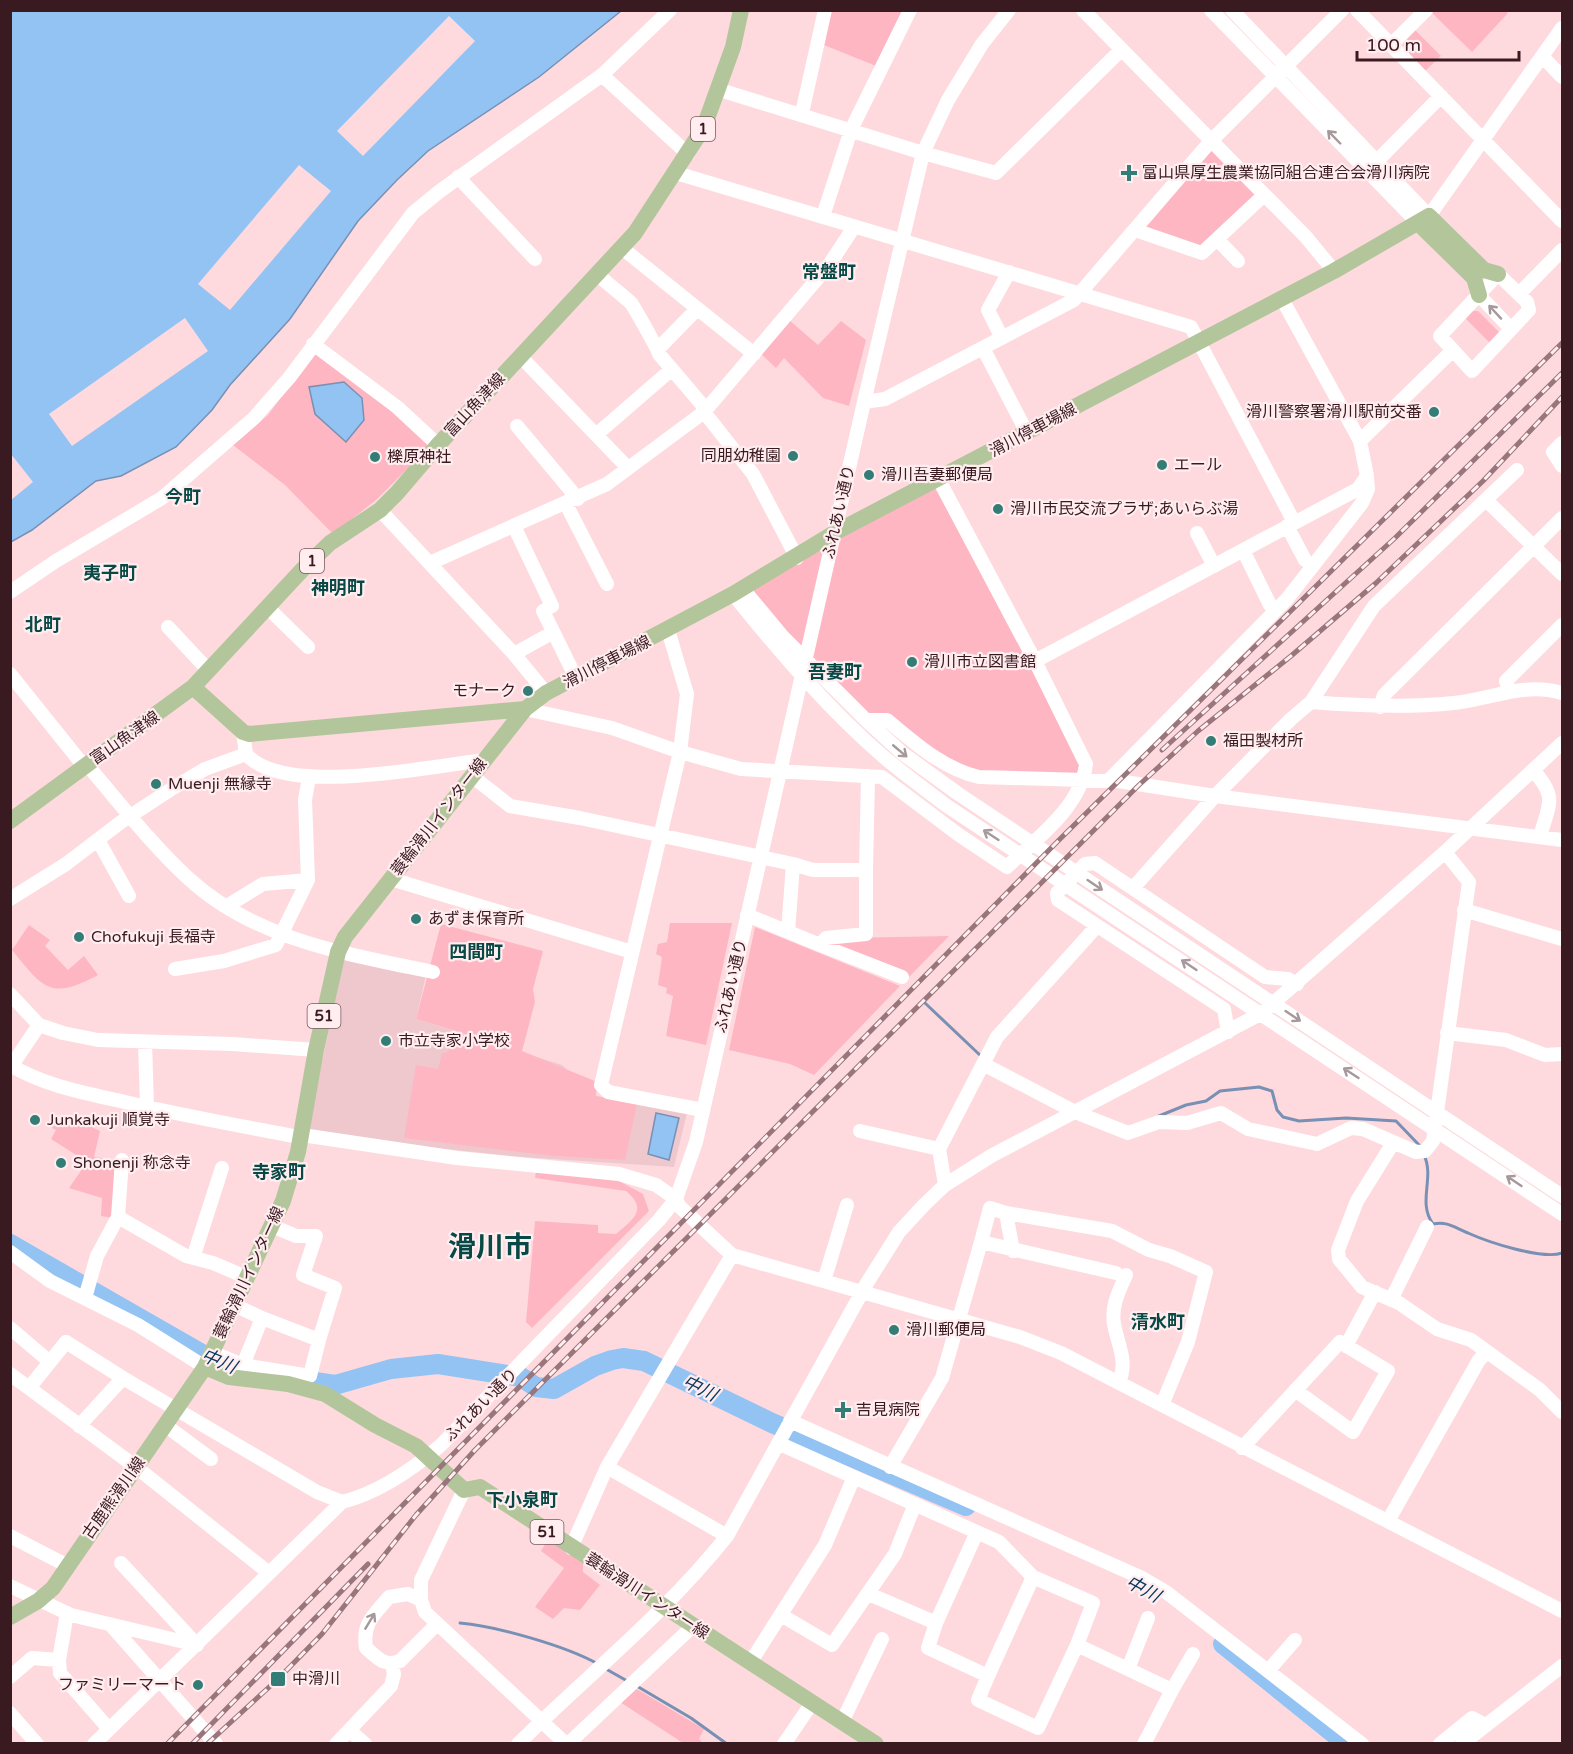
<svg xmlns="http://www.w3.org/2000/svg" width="1573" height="1754" font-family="'Varela Round','Noto Sans JP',sans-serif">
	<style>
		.built { fill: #efc8ce }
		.green { fill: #feb6c2 }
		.water { fill: #92c3f3; stroke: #7890b4; stroke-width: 1.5 }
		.pier { fill: #fedadf }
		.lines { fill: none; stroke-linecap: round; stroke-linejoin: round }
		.stream { stroke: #7890b4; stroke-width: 3 }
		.river { stroke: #92c3f3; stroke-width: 20 }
		.minor { stroke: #fff; stroke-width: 14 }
		.major { stroke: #b3c69b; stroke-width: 16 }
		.rail-casing { stroke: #98767c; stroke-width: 5 }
		.rail { stroke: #ffedef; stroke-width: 3; stroke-dasharray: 9; stroke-linecap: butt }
		.oneway { stroke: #a6989b }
		.poi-dot { fill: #347c76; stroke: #ffedef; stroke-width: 2 }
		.labels { text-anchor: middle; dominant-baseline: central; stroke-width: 4.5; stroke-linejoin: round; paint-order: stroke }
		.shield { fill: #ffedef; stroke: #75595f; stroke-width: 1.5 }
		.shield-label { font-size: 15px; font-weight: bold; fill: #3a1a21 }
		.poi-label { font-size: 16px; fill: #3a1a21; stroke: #ffedef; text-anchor: start }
		.street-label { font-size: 16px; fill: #3a1a21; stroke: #ffedef }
		.neighbourhood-label { font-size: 18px; font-weight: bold; fill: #094945; stroke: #ffedef }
		.water-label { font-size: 18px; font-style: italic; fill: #05355a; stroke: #ffedef }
		.town-label { font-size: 28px; font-weight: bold; fill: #094945; stroke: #ffedef }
	</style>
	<rect width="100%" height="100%" fill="#fedadf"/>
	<path class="built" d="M344,957L426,975L416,1019L562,1065L596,1096L687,1113L674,1167L521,1157L397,1144L308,1130Z"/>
	<path class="green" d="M831,11H903L876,66L824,45Z
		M1434,11L1505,10L1508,13L1472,52L1432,13Z
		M1415,30L1441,56L1425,71L1403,46V42Z
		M1210,142L1262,193L1203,251L1135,230Z
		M1473,311H1478L1500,333L1491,344L1465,318Z
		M788,319L818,345L841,321L866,340L849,406L823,398L784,358L776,368L759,352Z
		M315,351L395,411L431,445L376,500L333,534L285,485L233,445L268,415Z
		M939,480L1081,750L1084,778L961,773L887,720H866L743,589Z
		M670,923H732L706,1045L666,1036L673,996L666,993L667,988L658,985L662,957L656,954L658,944L667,942Z
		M441,924L543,951L533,989L535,1002L522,1051L597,1082L596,1096L637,1104L625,1160L554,1156L404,1138L416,1065L438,1069L442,1053H446L465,1034L416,1019Z
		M29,925L50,940L45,946L68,970L84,956L98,975C50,1001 43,988 12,950Z
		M755,927L900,986L814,1075L790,1064L729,1050Z
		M949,936L909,977L828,945L843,938Z
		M56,1119L77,1126L79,1121L100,1131L94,1157L119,1160L113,1218L101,1216L102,1198L69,1188L87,1162L51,1139L56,1130L52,1128Z
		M536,1171L619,1181L643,1194L649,1211L532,1328L526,1322L535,1221L598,1225V1233L616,1234C632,1220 649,1210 626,1191L535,1178Z
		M548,1539L583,1563V1572L600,1585L580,1610L564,1608L553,1619L535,1607L564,1568L541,1551Z
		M635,1688L704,1729L699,1739L703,1743H683L620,1702Z"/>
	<path class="water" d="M11,11H621L539,77L428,151L397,180L358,221L290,319L230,385L212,410L176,447L121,476L96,481L32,530L11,542Z
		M344,382L362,398L364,420L346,442L315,414L309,387Z
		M656,1113L679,1118L669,1160L648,1154Z"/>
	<path class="pier" d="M449,16L475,41L363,156L337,131Z
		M299,165L331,191L230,310L198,284Z
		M185,318L208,351L72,446L49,414Z
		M11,454L33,482L11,500Z"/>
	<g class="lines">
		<path class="stream" d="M925,1003L982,1057
			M1159,1116L1186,1105L1206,1101L1220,1091L1259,1087L1272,1091L1277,1110L1283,1117L1299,1121L1346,1118L1396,1121L1420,1146
			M1424,1155C1435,1178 1417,1202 1433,1224C1448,1221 1455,1228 1468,1233C1488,1242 1542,1260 1562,1253
			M460,1623C496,1626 566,1646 598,1664
			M606,1669L629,1682
			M635,1685L691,1718L727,1744"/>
		<path class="river" d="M10,1244L214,1361L237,1370L259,1374
			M288,1378L335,1385L391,1369L438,1364L521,1377L536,1387L554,1389L595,1366L612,1360L623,1358L644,1361L772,1423L966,1506
			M1223,1644L1347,1744"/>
		<path class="minor" d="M1083,10L1306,237L1334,271
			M1211,10L1419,224
			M1232,10L1429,216L1562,28
			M1357,10L1562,221
			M1392,44L1426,10
			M1542,56L1562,77
			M602,75L688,154
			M720,90L923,153L996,173L1121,50
			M802,113L825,10
			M1377,161L1441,96
			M676,173L1191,327L1294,522
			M458,177L535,259
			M823,216L851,130L910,10
			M1135,230L1202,253L1264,195
			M1217,239L1238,261
			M622,248L754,354
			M597,274C608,284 620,293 631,303C634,307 658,349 659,354L704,407V412L753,474L797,558
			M1498,274L1527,302L1529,310L1472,371L1440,336Z
			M1519,294L1562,250
			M1479,295L1511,329
			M1002,338L988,310L1009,272
			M313,344L397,407L438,445
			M983,348L1027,433
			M658,349L697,309
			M521,357L628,468
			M864,402L885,399L1074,300L1210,142L1342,10
			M517,426L578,499
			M597,434L672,369
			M1360,441L1453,350
			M1562,443L1553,452L1562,466
			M1486,500L1562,574
			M566,504L607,584
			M380,510L514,654L546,693
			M514,526L552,606L543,611L576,678
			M1287,526L1305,560
			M1197,533L1214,566
			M1243,550L1270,605
			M430,563L607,484L704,412L829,265L854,227
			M743,589L783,637L866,720L902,753L957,793L1562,1196
			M10,592L56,561L162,498L254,418L289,378L413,213L440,191L602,75L670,10
			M733,594C779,651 829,710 885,758C905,775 926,790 947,806L1562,1214
			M267,607L308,647
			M168,627L209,671
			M668,630L687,694L680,752L601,1085L608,1092L703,1110
			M514,654L550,634
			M1035,661L1358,489L1367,476L1360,441L1282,299
			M10,674L79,760L87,765C120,803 151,844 188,878C255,940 347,954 433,972
			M1509,690L1506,681L1562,625
			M1311,702C1359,706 1406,708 1454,703C1492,699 1524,682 1562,693
			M1380,707L1384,695L1562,518
			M525,709L612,728L680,752L741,769L882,777L959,835L1007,867C1036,839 1081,807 1086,764L1035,661L939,480
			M866,720H887C915,743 943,769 979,777L1118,781L1215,796L1562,840
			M246,754C284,798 431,766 485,760
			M1533,770C1558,798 1549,803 1540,837
			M472,776L510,806L580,818L793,864L788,932
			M1109,780L1287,599L1362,503L1368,489L1367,478
			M98,840L129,896
			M793,864L813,870H866L868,776
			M391,879L632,952
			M1133,888L1215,796L1291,719L1311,702L1374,606L1517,470
			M10,899L66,864L121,822L173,788L205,769L246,754L243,732
			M227,906L263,884L308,880L305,800L309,777
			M1464,910L1562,939
			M747,915L820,945L826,938L866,934V870
			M820,945L902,977
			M175,969L224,961L276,945L308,880
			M10,994L39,1025L63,1033L98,1040L232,1044L316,1050
			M1228,1032L1224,1009L1058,900L1057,893L1085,864L1095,863L1265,977L1288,979L1297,984
			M1447,1033L1506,1040L1545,1055L1562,1054
			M145,1042L147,1107
			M10,1065C45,1086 85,1093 125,1102C180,1115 236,1125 293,1136L302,1135L457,1158L619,1174L656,1185L676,1199L679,1206L732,1255L1020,1337L1061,1353L1562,1611
			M985,1065L1075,1112L1128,1133L1159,1122L1187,1123L1221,1113L1248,1129L1317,1144L1351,1128L1363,1129L1416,1152L1425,1151L1433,1141L1469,882L1445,852
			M10,1068L39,1025
			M860,1131L939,1149
			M1393,1143L1357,1201L1338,1250L1339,1259L1362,1287L1399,1303L1437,1329L1471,1340L1540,1390L1562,1412
			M945,1185L939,1149L997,1037L1097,926
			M1006,1213L1112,1231L1149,1250L1170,1256L1206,1272L1188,1342L1162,1405
			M118,1217L122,1160
			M272,1226L296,1236H316L303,1275L335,1288L319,1340
			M981,1242L990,1208L1006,1213L1013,1251
			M10,1252L50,1281L138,1325L205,1367
			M193,1258L222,1168
			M824,1281L847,1205
			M85,1298L97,1256L118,1217L186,1256L213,1263L248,1278
			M1391,1300L1427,1227
			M10,1328L50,1362
			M1346,1346L1375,1292
			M211,1352L243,1365L262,1318L234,1305
			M243,1365L310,1376L319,1340L262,1318
			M10,1374L136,1467L269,1573
			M123,1378L317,1492L342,1502
			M1119,1383C1128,1360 1118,1346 1114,1324C1111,1306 1119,1291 1126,1275
			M29,1388L66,1342L123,1378L79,1426
			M790,1421L1142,1578L1166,1592L1362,1744
			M165,1425L211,1459
			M778,1443L999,1542L1033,1577L1093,1603L1077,1645L1038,1728L978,1700L988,1676
			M1242,1448L1340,1342L1388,1371L1353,1432L1295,1390
			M607,1467L727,1536
			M890,1467L942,1378L981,1242L1116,1273
			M464,1490L421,1580V1600L425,1612L566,1744
			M1388,1521L1479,1360L1487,1352
			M10,1536L68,1566
			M571,1548L607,1467L732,1255
			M121,1563L197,1645
			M10,1586L71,1615L197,1645
			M869,1594L936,1623L977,1532
			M421,1600L408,1594L389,1597C374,1615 362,1623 366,1648C378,1658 384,1667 400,1661L437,1624
			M67,1613L59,1660L60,1673L109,1729
			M781,1615L832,1645L895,1554L915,1504
			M936,1623L928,1648L988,1676L1033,1577
			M110,1624L216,1744
			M1077,1645L1172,1690L1144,1744
			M750,1663L825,1545L854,1477
			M1128,1669L1148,1618
			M1268,1671L1295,1640
			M10,1677L32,1658L59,1660
			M1172,1690L1193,1654
			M10,1713L37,1744
			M842,1722L882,1639
			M349,1730L365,1744
			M94,1744L342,1502C378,1493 413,1469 441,1445L659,1220L676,1199L696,1142L864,402L923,153L948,100L982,44L1009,10
			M336,1744L391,1686L394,1674L392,1664
			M518,1744C588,1675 666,1613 727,1536L867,1283L899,1232L924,1205L945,1185L991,1156L1262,1013L1445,852L1562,743
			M568,1744L693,1626
			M784,1744L812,1703
			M1440,1744L1472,1718L1485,1725
			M1462,1744L1562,1666"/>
		<path class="major" d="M1419,224L1474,278L1479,295
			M193,687L243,732L249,734L525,709
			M10,821L193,687L303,569L330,543L380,510L397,493L438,445L635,233L704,127L733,47L741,10
			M205,1367L229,1377L288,1384L325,1394L375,1425L416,1446L464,1490L480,1487L876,1744
			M10,1617L38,1601L53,1588L205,1367L283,1201L298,1152L316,1050L338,952L345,937L525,709L546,693L733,594L834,533L1334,271L1429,216L1484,270L1498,274"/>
		<defs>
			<path id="rail" d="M1162,750L1395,538L1562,373
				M167,1744L1059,840L1562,343
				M192,1744L368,1564
				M207,1744L278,1679L322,1634L416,1515L475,1450L1139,785L1198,731L1291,656L1376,583L1483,481L1562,397"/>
		</defs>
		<use href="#rail" class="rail-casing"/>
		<use href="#rail" class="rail"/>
	</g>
	<defs><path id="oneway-shaft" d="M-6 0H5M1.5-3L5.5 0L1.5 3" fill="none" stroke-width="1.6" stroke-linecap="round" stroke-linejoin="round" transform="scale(1.5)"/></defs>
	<g class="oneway">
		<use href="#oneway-shaft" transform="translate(1334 137) rotate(-134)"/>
		<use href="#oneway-shaft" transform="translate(1495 312) rotate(-133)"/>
		<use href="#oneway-shaft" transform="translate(900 751) rotate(40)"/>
		<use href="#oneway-shaft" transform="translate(991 835) rotate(-147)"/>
		<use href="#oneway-shaft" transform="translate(1095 885) rotate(34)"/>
		<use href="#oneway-shaft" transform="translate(1189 965) rotate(-146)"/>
		<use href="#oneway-shaft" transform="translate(1293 1016) rotate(34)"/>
		<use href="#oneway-shaft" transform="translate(1351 1073) rotate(-147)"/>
		<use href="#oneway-shaft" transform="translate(1514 1181) rotate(-146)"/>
		<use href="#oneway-shaft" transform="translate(370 1621) rotate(-59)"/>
	</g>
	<g class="poi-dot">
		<path d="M1126 164h6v6h6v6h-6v6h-6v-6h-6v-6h6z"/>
		<circle cx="1434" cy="412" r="6"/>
		<circle cx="793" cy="456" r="6"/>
		<circle cx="375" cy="457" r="6"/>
		<circle cx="1162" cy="465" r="6"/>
		<circle cx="869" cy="475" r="6"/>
		<circle cx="998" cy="509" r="6"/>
		<circle cx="912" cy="662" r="6"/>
		<circle cx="528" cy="691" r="6"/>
		<circle cx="1211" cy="741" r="6"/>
		<circle cx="156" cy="784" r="6"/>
		<circle cx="416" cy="919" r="6"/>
		<circle cx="79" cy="937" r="6"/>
		<circle cx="386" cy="1041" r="6"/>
		<circle cx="35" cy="1120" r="6"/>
		<circle cx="61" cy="1163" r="6"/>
		<circle cx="894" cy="1330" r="6"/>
		<path d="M840 1401h6v6h6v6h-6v6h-6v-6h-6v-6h6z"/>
		<rect x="270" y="1671" width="16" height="16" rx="3"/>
		<circle cx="198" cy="1685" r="6"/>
	</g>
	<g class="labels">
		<g class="shield">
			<rect x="691" y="117" width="24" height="24" rx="4.5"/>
			<rect x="300" y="549" width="24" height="24" rx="4.5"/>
			<rect x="307.5" y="1004" width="33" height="24" rx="4.5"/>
			<rect x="530.5" y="1520" width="33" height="24" rx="4.5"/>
		</g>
		<g class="shield-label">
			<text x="703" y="129">1</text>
			<text x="312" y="561">1</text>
			<text x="324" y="1016">51</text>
			<text x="547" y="1532">51</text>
		</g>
		<g class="poi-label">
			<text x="1142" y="173">富山県厚生農業協同組合連合会滑川病院</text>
			<text x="1422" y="412" text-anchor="end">滑川警察署滑川駅前交番</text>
			<text x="781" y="456" text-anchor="end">同朋幼稚園</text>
			<text x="387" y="457">櫟原神社</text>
			<text x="1174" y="465">エール</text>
			<text x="881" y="475">滑川吾妻郵便局</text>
			<text x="1010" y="509">滑川市民交流プラザ;あいらぶ湯</text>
			<text x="924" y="662">滑川市立図書館</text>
			<text x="516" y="691" text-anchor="end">モナーク</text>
			<text x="1223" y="741">福田製材所</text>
			<text x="168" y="784">Muenji 無縁寺</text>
			<text x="428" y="919">あずま保育所</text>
			<text x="91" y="937">Chofukuji 長福寺</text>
			<text x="398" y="1041">市立寺家小学校</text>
			<text x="47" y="1120">Junkakuji 順覚寺</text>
			<text x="73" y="1163">Shonenji 称念寺</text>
			<text x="906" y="1330">滑川郵便局</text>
			<text x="856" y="1410">吉見病院</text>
			<text x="292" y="1679">中滑川</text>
			<text x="186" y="1685" text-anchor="end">ファミリーマート</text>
		</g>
		<g class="street-label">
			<text transform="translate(475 405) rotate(-47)">富山魚津線</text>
			<text transform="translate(1033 430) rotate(-28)">滑川停車場線</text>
			<text transform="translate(839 512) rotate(-77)">ふれあい通り</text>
			<text transform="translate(607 662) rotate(-27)">滑川停車場線</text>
			<text transform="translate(125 738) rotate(-35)">富山魚津線</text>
			<text transform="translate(439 817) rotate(-52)">蓑輪滑川インター線</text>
			<text transform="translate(731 986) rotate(-77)">ふれあい通り</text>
			<text transform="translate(249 1273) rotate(-65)">蓑輪滑川インター線</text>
			<text transform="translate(481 1405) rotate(-45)">ふれあい通り</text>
			<text transform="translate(114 1498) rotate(-55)">古鹿熊滑川線</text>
			<text transform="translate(647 1596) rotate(33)">蓑輪滑川インター線</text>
		</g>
		<g class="neighbourhood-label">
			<text x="829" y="272">常盤町</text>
			<text x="183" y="497">今町</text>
			<text x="110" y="573">夷子町</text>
			<text x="338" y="588">神明町</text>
			<text x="43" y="625">北町</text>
			<text x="835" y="672">吾妻町</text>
			<text x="476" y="952">四間町</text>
			<text x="279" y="1172">寺家町</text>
			<text x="1158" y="1322">清水町</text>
			<text x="522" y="1500">下小泉町</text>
		</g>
		<g class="water-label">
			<text transform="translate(219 1361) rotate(23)">中川</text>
			<text transform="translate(700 1388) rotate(26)">中川</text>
			<text transform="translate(1143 1589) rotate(28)">中川</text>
		</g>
		<g class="town-label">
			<text x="490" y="1247">滑川市</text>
		</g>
	</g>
	<rect width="1573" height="1754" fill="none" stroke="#3a1a21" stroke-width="24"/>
	<path d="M1357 51v9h162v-9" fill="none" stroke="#3a1a21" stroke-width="3"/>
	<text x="1366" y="51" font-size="18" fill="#3a1a21" stroke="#ffedef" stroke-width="4.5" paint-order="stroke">100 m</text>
</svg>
